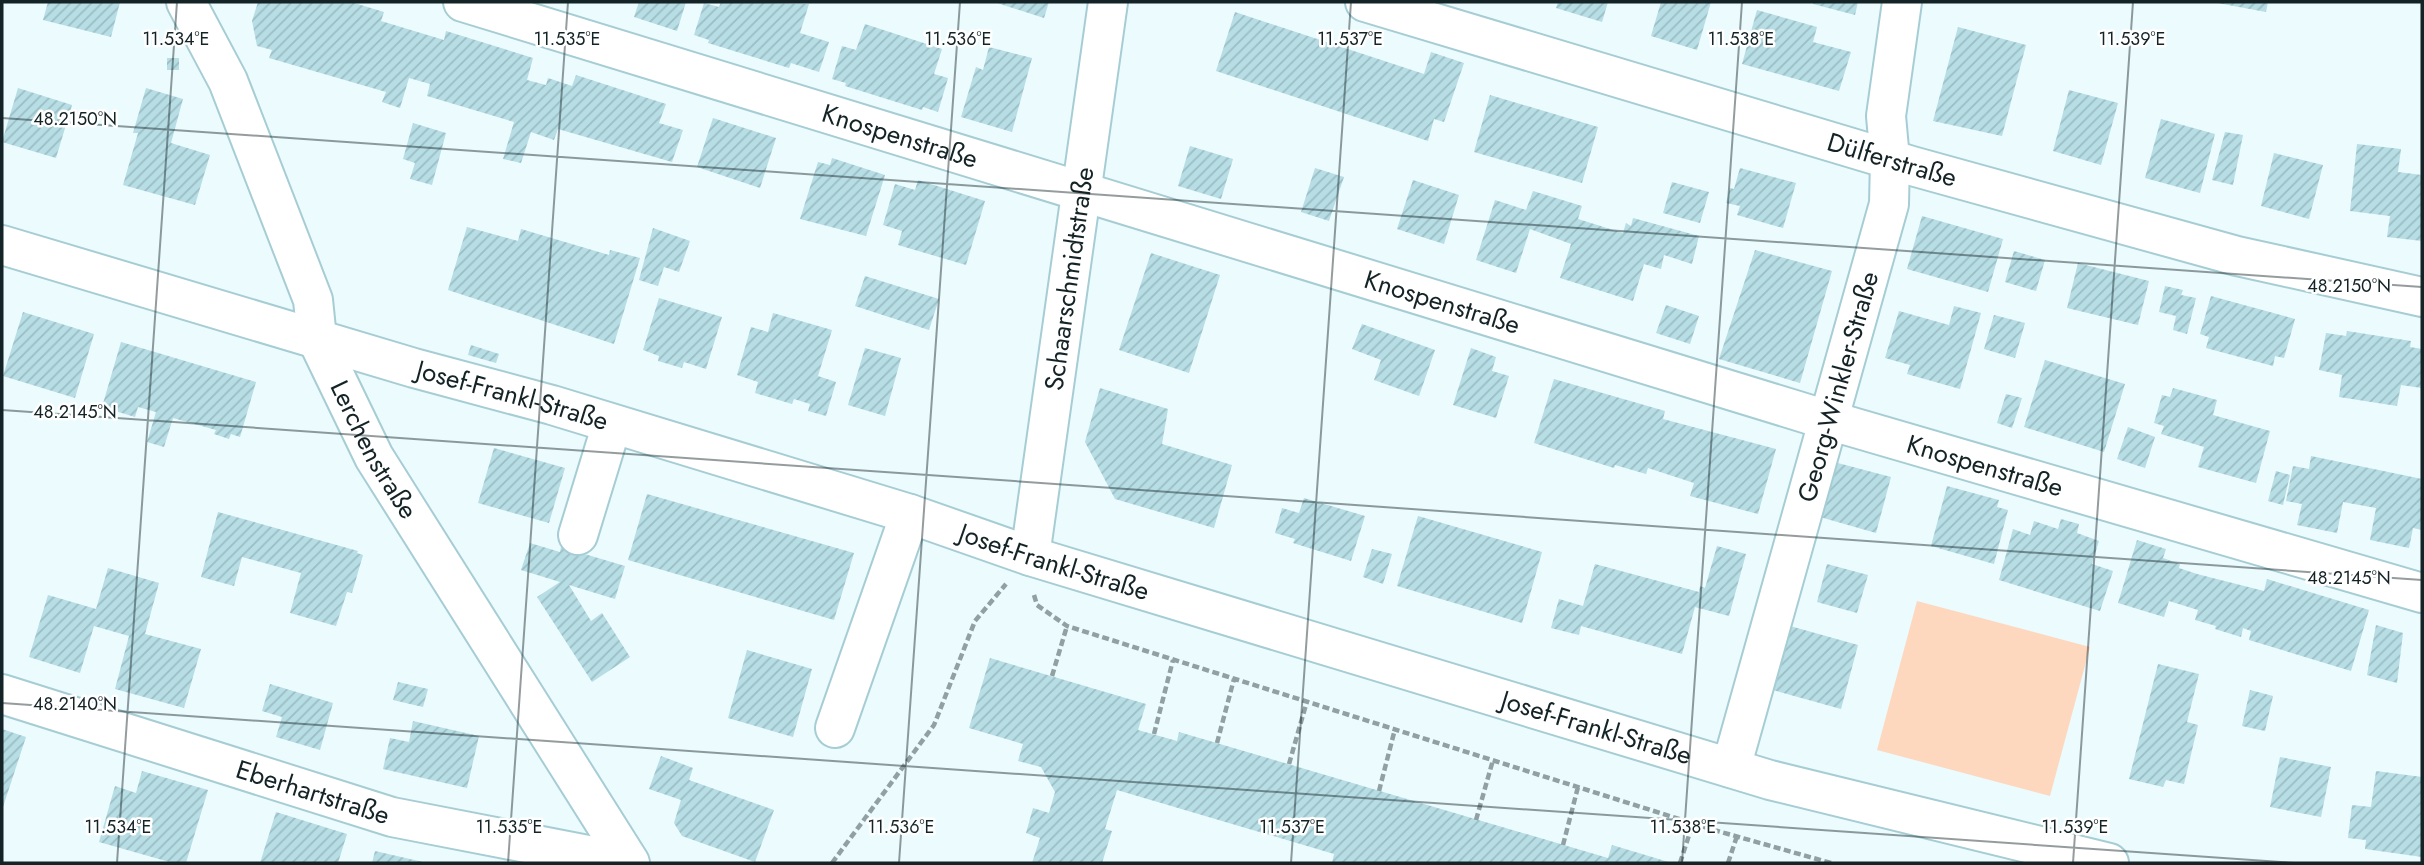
<svg xmlns="http://www.w3.org/2000/svg" width="2424" height="865" font-family="Jost,sans-serif">
	<style>
		.grass { fill: #fed8be }
		.building { fill: url(#building-hatch) }
		.lines { fill: none; stroke-linecap: round; stroke-linejoin: round }
		.minor-casing { stroke: #a7cdd4; stroke-width: 42 }
		.major-casing { stroke: #a7cdd4; stroke-width: 42 }
		.path { stroke: #90a0a3; stroke-width: 4.5; stroke-dasharray: 7 3.5; stroke-linecap: butt }
		.minor { stroke: #fff; stroke-width: 38 }
		.major { stroke: #fff; stroke-width: 38 }
		.ticks { fill: none; stroke: #142326; stroke-width: 2; stroke-opacity: 0.45 }
		.labels { text-anchor: middle; dominant-baseline: central; stroke-width: 5; stroke-linejoin: round; paint-order: stroke }
		.street-label { font-size: 26px; fill: #142326; stroke: #fff }
		.ticks-label { font-size: 18px; text-anchor: middle; fill: #142326; stroke: #fff; stroke-width: 5; stroke-linejoin: round; paint-order: stroke }
	</style>
	<defs>
		<pattern id="building-hatch" width="6" height="6" patternUnits="userSpaceOnUse" patternTransform="scale(1.75)"><rect width="6" height="6" fill="#b7dde5"/><path d="M-1 1l2-2M0 6l6-6M5 7l2-2" fill="none" stroke="#9cbdc4"/></pattern>
	</defs>
	<rect width="100%" height="100%" fill="#ebfbfe"/>
	<path class="grass" d="M1917,601L2090,647L2050,796L1877,750Z"/>
	<path class="building" d="M48,2H120L111,37L43,20Z
		M258,2H351L384,12L381,21L444,40L446,31L533,58L527,80L546,85L548,78L572,86L576,75L666,104L659,123L683,130L672,162L558,129L554,140L531,132L521,163L503,159L514,122L427,96L430,84L409,78L400,108L382,102L386,92L269,58L272,50L257,46L252,21Z
		M639,2H686L677,31L634,17Z
		M721,2L809,4L800,33L829,42L819,72L791,63L789,68L708,43L709,40L694,35L704,3L719,7Z
		M994,2H1049L1044,18Z
		M1558,2H1608L1602,22L1556,8Z
		M1661,2H1711L1697,50L1651,36Z
		M1814,2H1858L1855,15L1813,4Z
		M2212,2H2268L2266,12Z
		M1757,10L1817,27L1813,42L1851,52L1839,91L1742,64Z
		M1235,12L1424,74L1431,52L1464,63L1444,122L1434,119L1428,141L1216,71Z
		M865,24L942,49L934,74L948,78L938,112L923,107L922,110L845,86L846,83L832,79L842,46L856,50Z
		M1958,27L2026,45L2002,136L1933,121Z
		M989,47L1032,58L1012,132L961,117L976,67L983,70Z
		M167,58H179V70H167Z
		M18,88L72,105L56,158L2,142Z
		M146,88L183,99L171,143L210,155L195,205L123,185L138,133H133Z
		M2069,90L2118,103L2101,165L2053,151Z
		M1490,95L1598,127L1582,183L1474,152Z
		M713,118L776,138L760,188L697,167Z
		M2161,119L2215,134L2200,193L2145,178Z
		M413,123L446,133L432,185L410,179L415,163L403,159Z
		M2225,132L2243,135L2233,185L2212,180Z
		M2357,144L2401,149L2398,172L2422,175V241L2387,237L2390,216L2350,211Z
		M1190,146L1233,159L1221,199L1178,186Z
		M2274,153L2323,165L2309,219L2261,206Z
		M832,158L885,175L866,236L800,219L818,162L830,165Z
		M1315,168L1344,177L1329,221L1301,212Z
		M1740,168L1796,183L1783,228L1737,215L1740,206L1726,203L1730,188L1734,189Z
		M918,180L985,201L966,265L898,245L902,231L883,225L895,184L915,190Z
		M1413,180L1459,195L1444,244L1397,229Z
		M1672,182L1709,192L1700,223L1663,213Z
		M1533,191L1582,206L1578,219L1623,233L1626,223L1631,226L1633,218L1699,236L1692,264L1664,255L1661,269L1644,264L1633,301L1560,278L1571,244L1530,229L1516,273L1476,260L1495,200L1526,210Z
		M1922,216L2003,239L1988,292L1907,269Z
		M467,227L518,241L521,229L609,255L610,250L640,258L614,344L448,290Z
		M653,228L690,241L679,272L664,267L658,286L639,280Z
		M1755,250L1832,271L1800,383L1719,359Z
		M2014,251L2045,260L2036,291L2005,282Z
		M1151,253L1220,275L1189,373L1119,350Z
		M2078,263L2149,281L2138,325L2067,308Z
		M865,276L939,299L929,330L855,306Z
		M2165,286L2183,290L2181,295L2196,298L2187,334L2173,330L2176,316L2159,312Z
		M2211,296L2295,319L2284,358L2275,356L2273,366L2206,348L2209,337L2200,334Z
		M659,298L722,317L706,369L684,362L682,368L658,361L659,356L643,350Z
		M1666,305L1699,316L1690,344L1656,333Z
		M1954,306L1981,313L1960,389L1907,374L1910,365L1885,358L1899,311L1949,325Z
		M23,312L94,334L75,398L3,376Z
		M773,313L832,330L818,376L836,382L826,416L808,411L810,404L794,399L792,404L755,393L758,382L737,375L751,327L768,332Z
		M1994,315L2025,323L2015,358L1984,349Z
		M1362,324L1435,350L1419,396L1374,380L1381,360L1352,349Z
		M2347,331L2411,341L2410,347L2422,349V388L2401,385L2397,406L2339,397L2342,375L2319,370L2326,333L2346,336Z
		M121,342L256,382L240,437L231,434L229,439L214,434L216,430L173,418L164,447L147,442L156,412L138,407L135,417L102,407Z
		M471,345L499,354L496,363L468,355Z
		M865,348L901,358L885,416L848,405Z
		M1471,348L1496,357L1492,371L1509,376L1496,418L1453,405Z
		M2045,360L2125,384L2104,452L2024,427Z
		M1554,379L1665,411L1663,419L1776,449L1758,514L1690,496L1694,483L1648,468L1646,474L1615,465L1614,468L1534,443Z
		M1100,388L1168,409L1162,444L1232,465L1214,528L1115,499L1085,442Z
		M2173,388L2217,400L2213,415L2270,431L2256,483L2198,467L2204,447L2161,434L2164,426L2154,423L2162,395L2170,397Z
		M2006,394L2022,398L2012,428L1997,423Z
		M2128,427L2155,437L2145,468L2117,459Z
		M494,448L565,468L549,523L478,503Z
		M2311,456L2422,479V530L2413,528L2409,548L2370,540L2376,508L2343,502L2337,533L2297,525L2302,504L2286,501L2293,466L2309,469Z
		M1834,462L1891,477L1876,533L1820,517Z
		M2276,471L2290,475L2283,505L2268,501Z
		M1947,486L1999,500L1997,507L2008,510L1994,564L1931,546Z
		M647,494L854,553L834,620L628,560Z
		M1304,498L1365,516L1351,561L1293,543L1295,539L1275,533L1282,508L1299,513Z
		M218,512L358,551L357,553L363,555L352,593L347,592L336,626L290,613L301,573L242,557L234,586L201,577Z
		M1418,516L1542,552L1522,623L1397,586Z
		M2061,519L2079,524L2077,533L2099,541L2092,564L2113,571L2100,611L1999,580L2013,529L2030,535L2034,521L2058,529Z
		M2137,540L2166,549L2163,558L2180,564L2179,568L2197,574L2264,591L2267,579L2369,610L2351,671L2249,640L2251,631L2243,628L2241,637L2215,629L2216,626L2195,620L2198,610L2169,601L2164,617L2118,603Z
		M530,543L560,552L561,547L625,566L615,599L569,585L591,621L602,613L630,657L592,682L537,597L560,582L521,570Z
		M1717,546L1746,554L1729,616L1695,607L1682,654L1581,626L1579,635L1551,628L1559,599L1583,606L1595,564L1699,592L1700,586L1705,588Z
		M1372,549L1392,554L1383,584L1363,577Z
		M1827,564L1868,575L1857,613L1817,602Z
		M108,568L159,583L145,634L201,649L184,708L115,689L129,636L94,626L80,673L29,657L48,595L96,609Z
		M2376,625L2403,633L2397,683L2367,675Z
		M1790,626L1858,645L1841,709L1773,690Z
		M747,650L812,669L793,737L728,718Z
		M990,658L1146,704L1138,730L1177,741L1179,732L1608,858L1612,845L1672,863H1332L1334,854L1117,790L1105,829L1112,831L1102,863H1032L1040,838L1026,833L1033,808L1049,813L1055,792L1041,767L1018,761L1023,744L969,728Z
		M2158,664L2199,674L2187,722L2198,725L2184,784L2166,780L2163,787L2129,779Z
		M398,682L428,689L423,707L393,700Z
		M270,684L333,703L320,750L276,737L282,717L262,711Z
		M2250,690L2273,696L2265,731L2242,726Z
		M413,721L479,736L467,788L383,769L390,738L409,742Z
		M2,729L26,737L2,810Z
		M661,756L693,768L689,780L774,810L755,862L682,836L674,823L681,800L649,789Z
		M2280,757L2331,767L2321,817L2270,807Z
		M142,771L208,790L186,863H173L99,842L115,786L136,793Z
		M2376,771L2422,777V857L2365,849L2366,840L2348,838L2352,805L2371,807Z
		M276,812L347,834L338,863H260Z
		M375,851L423,862V863H372Z"/>
	<g class="lines">
		<defs>
			<g id="minor">
				<path id="s1" d="M186,2L228,81L313,300L317,339L374,457L630,863"/>
				<path id="s2" d="M463,2L1811,415L2422,593"/>
				<path id="s3" d="M1365,2L1912,166L2237,256L2422,297"/>
				<path d="M578,535L612,424"/>
				<path id="s4" d="M1030,556L1108,2"/>
				<path id="s5" d="M2,694L392,817L629,863"/>
				<path d="M835,728L910,514"/>
				<path id="s6" d="M1731,768L1889,204L1890,160L1886,116L1902,2"/>
			</g>
			<g id="major">
				<path id="s7" d="M2,245L414,368L552,405L910,514L1030,556L1770,780L2109,863"/>
			</g>
		</defs>
		<use href="#minor" class="minor-casing"/>
		<use href="#major" class="major-casing"/>
		<path class="path" d="M1034,595L1037,605L1067,626L1714,830L1831,863
			M1052,676L1067,626
			M1154,734L1173,660
			M1217,743L1234,679
			M1289,764L1307,701
			M1379,791L1395,729
			M1476,820L1493,760
			M1563,845L1578,787
			M832,863L934,725L975,621L1006,584
			M1680,863L1693,823
			M1728,863L1737,836"/>
		<use href="#minor" class="minor"/>
		<use href="#major" class="major"/>
	</g>
	<path class="ticks" d="M2,118L2422,287M2,410L2422,580M2,703L2294,863M117,863L177,2M508,863L568,2M899,863L960,2M1291,863L1351,2M1682,863L1742,2M2073,863L2133,2"/>
	<g class="labels">
		<g class="street-label">
			<text stroke="none"><textPath href="#s2" startOffset="457">Knospenstraße</textPath></text>
			<text stroke="none"><textPath href="#s3" startOffset="550">Dülferstraße</textPath></text>
			<text stroke="none"><textPath href="#s4" startOffset="280">Schaarschmidtstraße</textPath></text>
			<text stroke="none"><textPath href="#s2" startOffset="1024">Knospenstraße</textPath></text>
			<text stroke="none"><textPath href="#s6" startOffset="396">Georg-Winkler-Straße</textPath></text>
			<text stroke="none"><textPath href="#s7" startOffset="532">Josef-Frankl-Straße</textPath></text>
			<text stroke="none"><textPath href="#s1" startOffset="488">Lerchenstraße</textPath></text>
			<text stroke="none"><textPath href="#s2" startOffset="1591">Knospenstraße</textPath></text>
			<text stroke="none"><textPath href="#s7" startOffset="1099">Josef-Frankl-Straße</textPath></text>
			<text stroke="none"><textPath href="#s7" startOffset="1666">Josef-Frankl-Straße</textPath></text>
			<text stroke="none"><textPath href="#s5" startOffset="326">Eberhartstraße</textPath></text>
		</g>
	</g>
	<g class="ticks-label">
		<text x="176" y="45">11.534°E</text>
		<text x="567" y="45">11.535°E</text>
		<text x="958" y="45">11.536°E</text>
		<text x="1350" y="45">11.537°E</text>
		<text x="1741" y="45">11.538°E</text>
		<text x="2132" y="45">11.539°E</text>
		<text x="75" y="125">48.2150°N</text>
		<text x="2349" y="292">48.2150°N</text>
		<text x="75" y="418">48.2145°N</text>
		<text x="2349" y="584">48.2145°N</text>
		<text x="75" y="710">48.2140°N</text>
		<text x="118" y="833">11.534°E</text>
		<text x="509" y="833">11.535°E</text>
		<text x="901" y="833">11.536°E</text>
		<text x="1292" y="833">11.537°E</text>
		<text x="1683" y="833">11.538°E</text>
		<text x="2075" y="833">11.539°E</text>
	</g>
	<rect width="2424" height="865" fill="none" stroke="#142326" stroke-width="7"/>
</svg>
